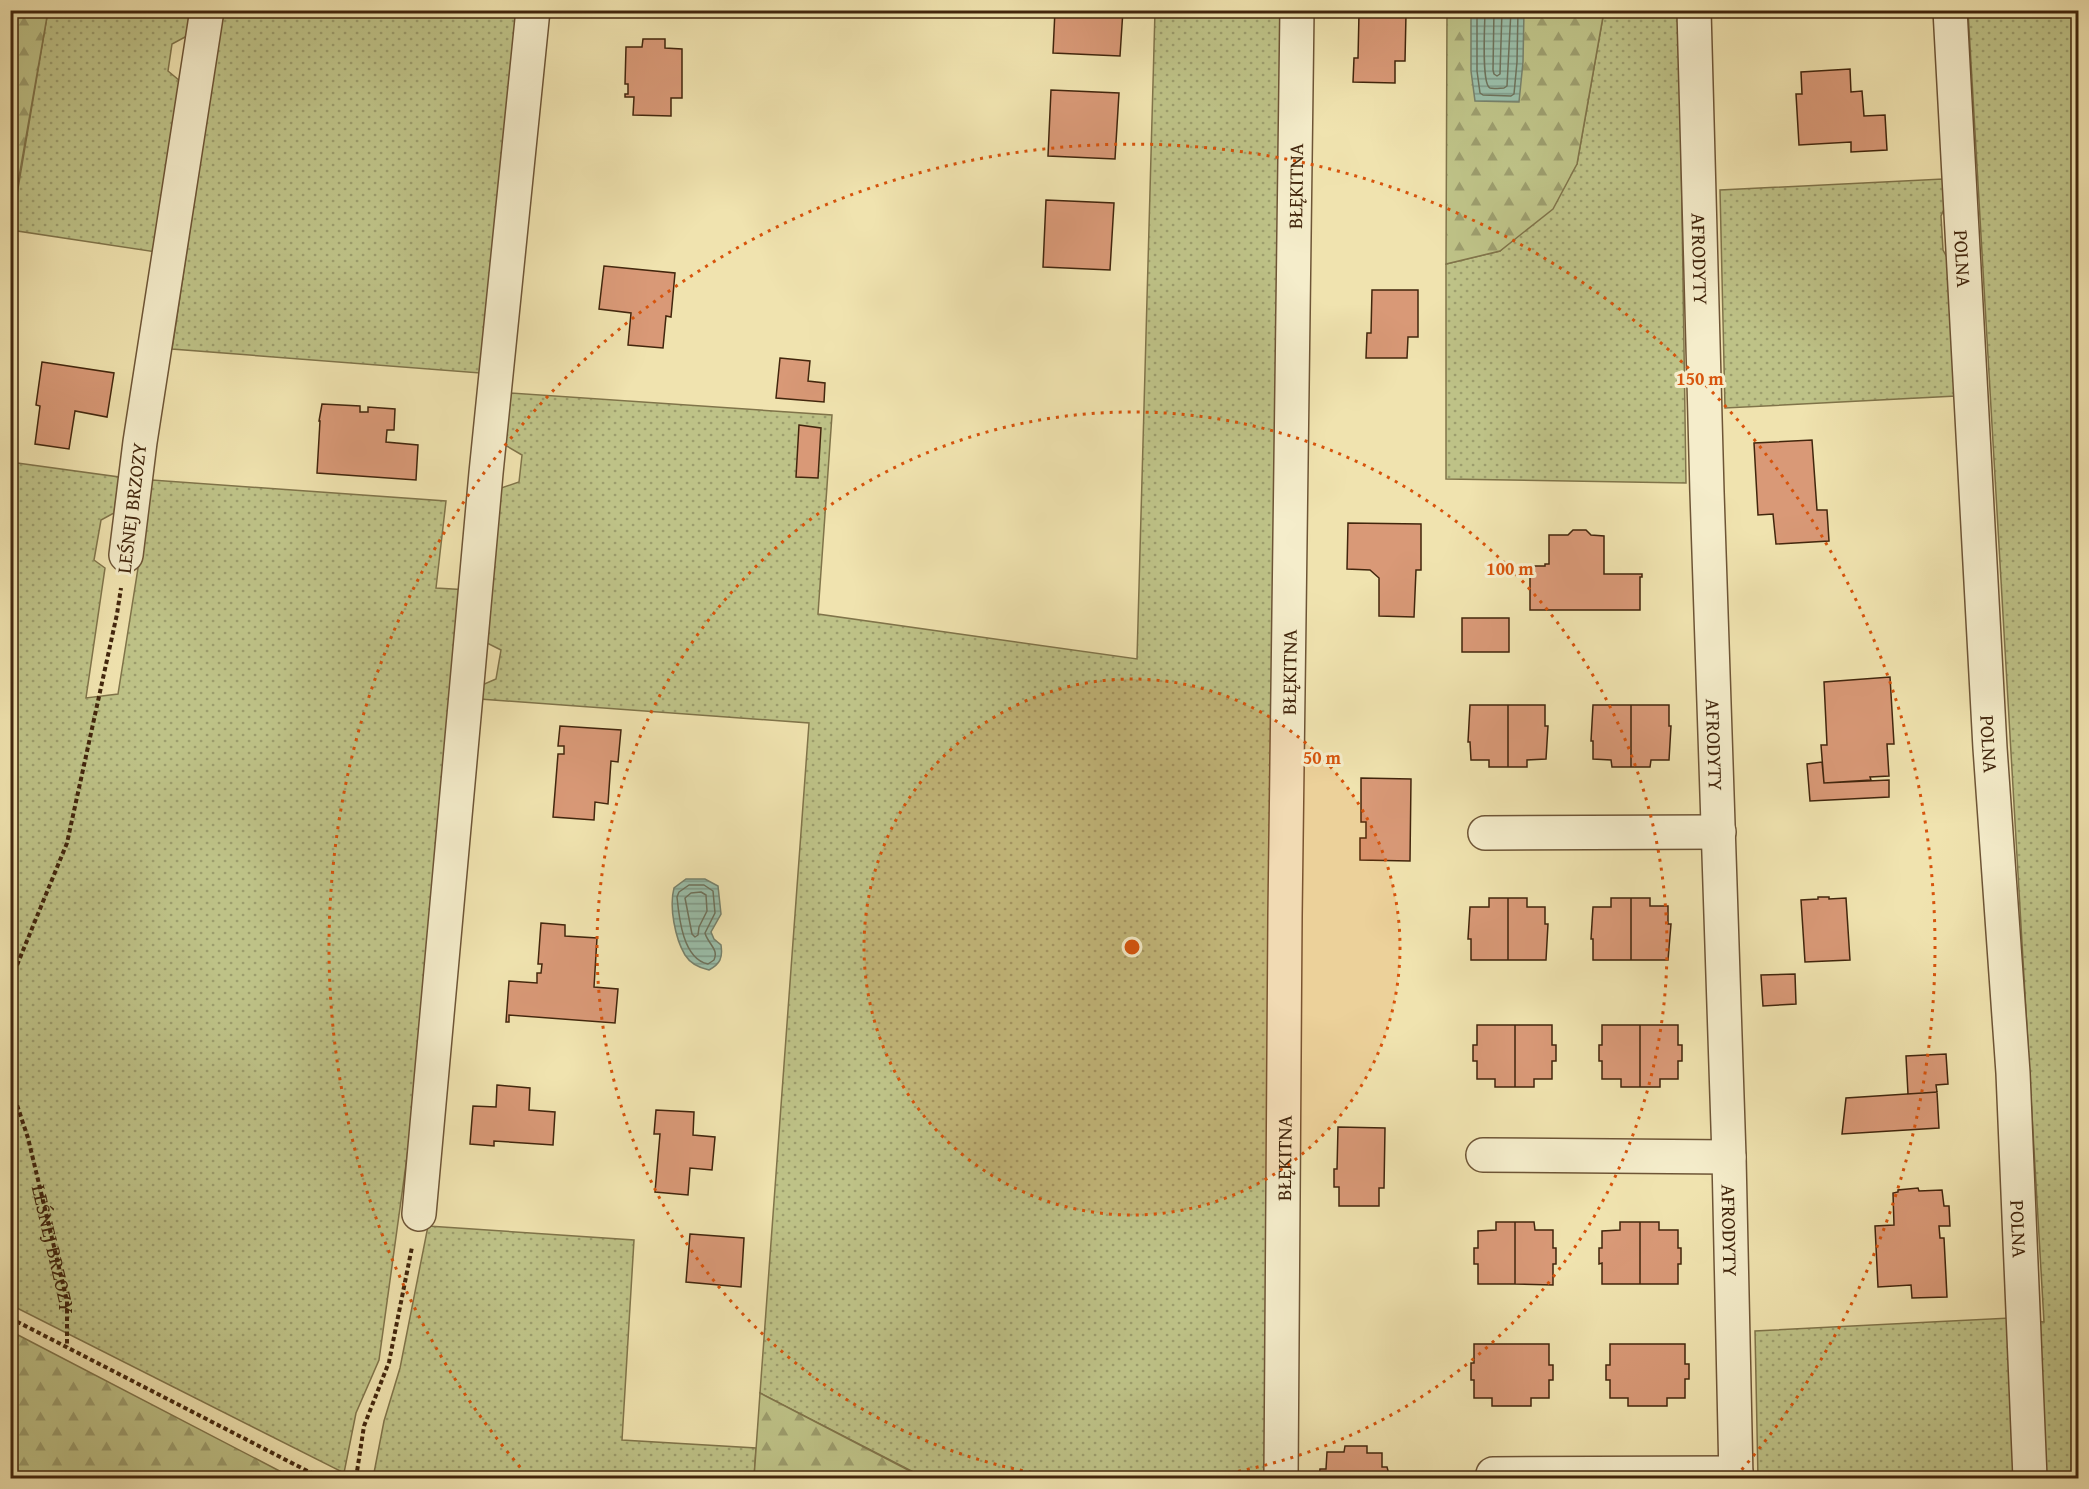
<svg xmlns="http://www.w3.org/2000/svg" width="2089" height="1489" font-family="'Gentium Book Plus',serif">
	<style>
		.grass { fill: url(#grass-dots); stroke: #80744a; stroke-width: 1.5 }
		.forest { fill: url(#forest-firs); stroke: #80744a; stroke-width: 1.5 }
		.water { fill: url(#water-rules); stroke: #77816b; stroke-width: 1.5 }
		.lines { fill: none; stroke-linecap: round; stroke-linejoin: round }
		.shore { stroke: #6e725b; stroke-width: 1.5 }
		.building { fill: #d99977; stroke: #42260d; stroke-width: 1.5 }
		.minor-casing { stroke: #6e5536; stroke-width: 36 }
		.path { stroke: #42260d; stroke-width: 4; stroke-dasharray: 4.5 3; stroke-linecap: butt }
		.minor { stroke: #f5edcb; stroke-width: 33 }
		.ring { fill: none; stroke: #d7540c; stroke-width: 3; stroke-dasharray: 3 6 }
		.labels { text-anchor: middle; dominant-baseline: central; stroke-width: 6; stroke-linejoin: round; paint-order: stroke }
		.street-label { font-size: 20px; fill: #42260d; stroke: #f5edcb }
		.centre { fill: #d7540c; stroke: #f5edcb; stroke-width: 3 }
		.ring-label { font-size: 18px; text-anchor: middle; font-weight: bold; fill: #d7540c; stroke: #f5edcb; stroke-width: 6; stroke-linejoin: round; paint-order: stroke }
	</style>
	<defs>
		<pattern id="grass-dots" width="8" height="8" patternUnits="userSpaceOnUse" patternTransform="scale(1.5)"><rect width="8" height="8" fill="#bec287"/><path d="M2 2h.1M6 6h.1" fill="none" stroke="#9c9d6d" stroke-width="1.8" stroke-linecap="round"/></pattern>
		<pattern id="forest-firs" width="22" height="20" patternUnits="userSpaceOnUse" patternTransform="scale(1.5)"><rect width="22" height="20" fill="#bec287"/><path d="M5 1l3.5 6h-7zM16 11l3.5 6h-7z" fill="#9c9d6d"/></pattern>
		<pattern id="water-rules" width="6" height="5" patternUnits="userSpaceOnUse" patternTransform="scale(1.5)"><rect width="6" height="5" fill="#9abea9"/><path d="M0 2.5h6" fill="none" stroke="#7f9a88"/></pattern>
	</defs>
	<rect width="100%" height="100%" fill="#f0e3af"/>
	<filter id="stains"><feTurbulence type="fractalNoise" baseFrequency=".00333" numOctaves="4"/><feColorMatrix values="0 0 0 0 .2 0 0 0 0 .09 0 0 0 0 .02 0 0 0 .5 -.17"/></filter>
	<radialGradient id="worn" r=".72"><stop offset=".6" stop-color="#630" stop-opacity="0"/><stop offset="1" stop-color="#630" stop-opacity=".3"/></radialGradient>
	<path class="grass" d="M48,11H151L189,16L187,36L172,44L168,71L180,81L156,252L11,230Z
		M223,11H518L480,373L172,349Z
		M1155,11H1284L1267,1478H925L760,1393L809,723L480,699L482,685L496,679L501,650L485,642L501,488L519,482L522,455L505,445L511,393L832,415L818,614L1137,659Z
		M1604,11H1679L1686,483L1446,479V264L1500,251L1577,164Z
		M1968,11H2078V1478H2039L2031,1321L2044,1322Z
		M1943,179L1945,207L1941,216L1943,250L1948,259L1956,396L1725,408L1720,190Z
		M10,462L119,477L114,513L101,520L94,560L105,568L86,698L118,694L152,480L446,501L436,588L469,590L424,1034L379,1360L356,1413L344,1473L11,1305Z
		M428,1226L634,1240L622,1440L756,1448L754,1478H373L384,1421L400,1368Z
		M2010,1318L2017,1478H1758L1755,1331Z"/>
	<path class="forest" d="M11,10L48,11L11,223L10,11Z
		M1447,11H1604L1577,164L1553,209L1500,251L1446,264Z
		M18,1335L293,1478H11V1385Z
		M760,1393L912,1472V1478H754Z"/>
	<path class="water" d="M1471,11H1524L1523,62L1519,102L1475,101L1471,71Z
		M686,879H705L718,886L721,914L711,932L714,939L721,945C723,958 720,964 709,970C700,968 690,963 685,955C675,938 669,907 674,888Z"/>
	<g class="lines">
		<path class="shore" d="M1477,10V71L1480,93L1483,95L1511,96L1514,94L1517,62L1518,10
			M1485,10C1485,22 1481,84 1490,88C1493,89 1501,88 1504,88L1507,86L1511,10
			M1494,10L1493,70L1494,74L1497,76L1500,74L1502,10
			M689,885H704L713,891L715,913L705,933C708,944 719,949 714,960L708,964C683,959 679,918 677,897L679,892Z
			M701,892L706,895L707,911L699,927L698,935L695,937L692,934L685,898L691,893Z"/>
	</g>
	<path class="building" d="M1055,10H1123L1120,56L1053,53Z
		M1359,13L1406,14L1405,61H1395V83L1353,82L1354,58H1358Z
		M643,39H665V48L682,49V98H671V116L633,115L634,97H625V94H628V84H625L626,47H642Z
		M1850,69L1851,92L1862,91L1864,116L1885,115L1887,150L1851,152V142L1799,145L1796,94H1802L1801,72Z
		M1051,90L1119,93L1115,159L1048,156Z
		M1046,200L1114,203L1110,270L1043,267Z
		M604,266L675,273L671,317L666,316L663,348L628,345L631,313L599,309Z
		M1372,290H1418V337H1408L1407,358H1366L1367,333H1371Z
		M780,358L810,361L808,381L825,383L824,402L776,398Z
		M42,362L114,373L107,417L75,411L69,449L35,444L40,406L36,405Z
		M322,404L360,406V412H368V407L395,409L394,430H387L386,442L418,445L416,480L317,473L320,421H319Z
		M799,425L821,428L818,478L796,477Z
		M1812,440L1817,510H1827L1829,541L1776,544L1773,514L1758,515L1754,443Z
		M1348,523L1421,524V570H1416L1414,617L1379,616V578L1370,570L1347,569Z
		M1573,530H1586L1591,535L1604,536V574H1642V577H1640V610H1530V566H1545V564H1549V535H1568Z
		M1462,618H1509V652H1462Z
		M1890,677L1894,744H1887L1889,776L1870,777L1871,780L1824,783L1821,745H1827L1824,682Z
		M1470,705H1508V767H1489V760H1471L1470,742H1468Z
		M1508,705H1545V726H1548L1546,759L1527,760V767H1508Z
		M1593,705H1631V767H1612L1611,760L1593,759V741H1591Z
		M1631,705H1669V726H1671L1669,760H1651L1650,767H1631Z
		M560,726L621,730L618,762L611,761L608,804L595,802L594,820L553,817L558,754H564V746H558Z
		M1822,762L1824,783L1889,780V797L1810,801L1807,764Z
		M1361,778L1411,779L1410,861L1360,860V838H1366V822H1361Z
		M1818,897H1829V899L1846,898L1850,960L1805,962L1801,900L1818,899Z
		M1489,898H1508V960H1471V939H1468L1470,907H1489Z
		M1508,898H1527V907H1545V924H1548L1546,960H1508Z
		M1611,898H1631V960H1593V939H1591L1593,907H1611Z
		M1631,898H1650V906H1668V924H1671L1668,960H1631Z
		M541,923L565,925V936L597,938L594,987L618,989L615,1023L509,1015V1022H506L509,981L537,983V973H541L542,964H538Z
		M1795,974L1796,1004L1763,1006L1761,975Z
		M1477,1025H1515V1087H1495V1079H1477V1061H1473V1045H1477Z
		M1515,1025H1552V1045H1556V1061H1552V1079H1534V1087H1515Z
		M1602,1025H1640V1087H1621V1079H1602V1061H1599V1045H1602Z
		M1640,1025H1678V1045H1682V1061H1678V1079H1660V1087H1640Z
		M1946,1054L1948,1084L1936,1085L1937,1092L1908,1094L1906,1056Z
		M497,1085L530,1088L529,1110L555,1112L553,1145L494,1141V1146L470,1144L473,1106L496,1107Z
		M1937,1092L1939,1128L1842,1134L1846,1098Z
		M656,1110L694,1112L693,1135L715,1137L712,1170L690,1168L688,1195L655,1192L660,1134H654Z
		M1338,1127L1385,1128L1384,1188H1379V1206H1339V1187H1334V1169H1337Z
		M1918,1188L1919,1191L1942,1190L1944,1206H1949L1950,1226H1939L1940,1238H1944L1947,1297L1912,1298L1911,1285L1878,1287L1875,1226L1894,1225L1893,1193L1898,1192V1190Z
		M1496,1222H1515V1284H1478V1264H1474V1248H1478V1231L1496,1230Z
		M1515,1222H1534L1535,1230H1553V1248H1556V1264H1553V1285L1515,1284Z
		M1620,1222H1640V1284H1602V1263L1599,1264V1248H1602V1231L1620,1230Z
		M1640,1222H1659V1230H1678V1248H1681V1264H1678V1284H1640Z
		M690,1234L744,1238L741,1287L686,1282Z
		M1474,1344H1549V1365H1553V1380H1549V1398H1531V1406H1492V1398H1474V1380H1471V1363H1474Z
		M1610,1344H1685V1364H1689V1379H1685V1398H1667V1406H1628V1398H1610V1380H1606V1365H1610Z
		M1345,1446H1367V1453H1382V1467H1387L1390,1478H1319L1320,1469H1326L1327,1452H1344Z"/>
	<g class="lines">
		<defs>
			<g id="minor">
				<path id="s2" d="M1694,10L1707,492L1729,1157L1736,1478"/>
				<path id="s3" d="M1950,10L1990,748L2013,1073L2030,1478"/>
				<path d="M126,555L140,442L207,10"/>
				<path d="M1485,833L1719,832"/>
				<path d="M1483,1155L1729,1157"/>
				<path d="M419,1214L486,473L533,10"/>
				<path d="M1493,1474L1736,1473"/>
				<path id="s4" d="M1281,1478L1285,916L1297,10"/>
			</g>
		</defs>
		<use href="#minor" class="minor-casing"/>
		<g class="path">
			<path d="M10,994L15,970L67,843L117,614L121,588"/>
			<path id="s1" d="M10,1084L28,1138L67,1301V1347"/>
			<path d="M10,1318L321,1478"/>
			<path d="M356,1478L364,1426L389,1362L412,1247"/>
		</g>
		<use href="#minor" class="minor"/>
	</g>
	<circle cx="1132" cy="947" r="268" fill="#d7540c" fill-opacity=".12"/>
	<g class="ring">
		<circle cx="1132" cy="947" r="268"/>
		<path d="M1067 1478A535 535 0 1 1 1197 1478"/>
		<path d="M526 1474A803 803 0 1 1 1738 1474"/>
	</g>
	<g class="labels">
		<g class="street-label">
			<text stroke="none"><textPath href="#s4" startOffset="1292">BŁĘKITNA</textPath></text>
			<text stroke="none"><textPath href="#s2" startOffset="249">AFRODYTY</textPath></text>
			<text stroke="none"><textPath href="#s3" startOffset="249">POLNA</textPath></text>
			<text transform="translate(131 508) rotate(-83)">LEŚNEJ BRZOZY</text>
			<text stroke="none"><textPath href="#s4" startOffset="806">BŁĘKITNA</textPath></text>
			<text stroke="none"><textPath href="#s2" startOffset="735">AFRODYTY</textPath></text>
			<text stroke="none"><textPath href="#s3" startOffset="735">POLNA</textPath></text>
			<text stroke="none"><textPath href="#s4" startOffset="320">BŁĘKITNA</textPath></text>
			<text stroke="none"><textPath href="#s2" startOffset="1221">AFRODYTY</textPath></text>
			<text stroke="none"><textPath href="#s3" startOffset="1221">POLNA</textPath></text>
			<text stroke="none"><textPath href="#s1" startOffset="171">LEŚNEJ BRZOZY</textPath></text>
		</g>
	</g>
	<circle cx="1132" cy="947" r="9" class="centre"/>
	<g class="ring-label">
		<text x="1700" y="385">150 m</text>
		<text x="1510" y="575">100 m</text>
		<text x="1322" y="764">50 m</text>
	</g>
	<rect width="2089" height="1489" fill="none" stroke="#f0e3af" stroke-width="36"/>
	<rect x="12" y="12" width="2065" height="1465" fill="none" stroke="#42260d" stroke-width="3"/>
	<rect x="18" y="18" width="2053" height="1453" fill="none" stroke="#42260d" stroke-width="1.5"/>
	<rect width="100%" height="100%" filter="url(#stains)"/>
	<rect width="100%" height="100%" fill="url(#worn)"/>
</svg>
